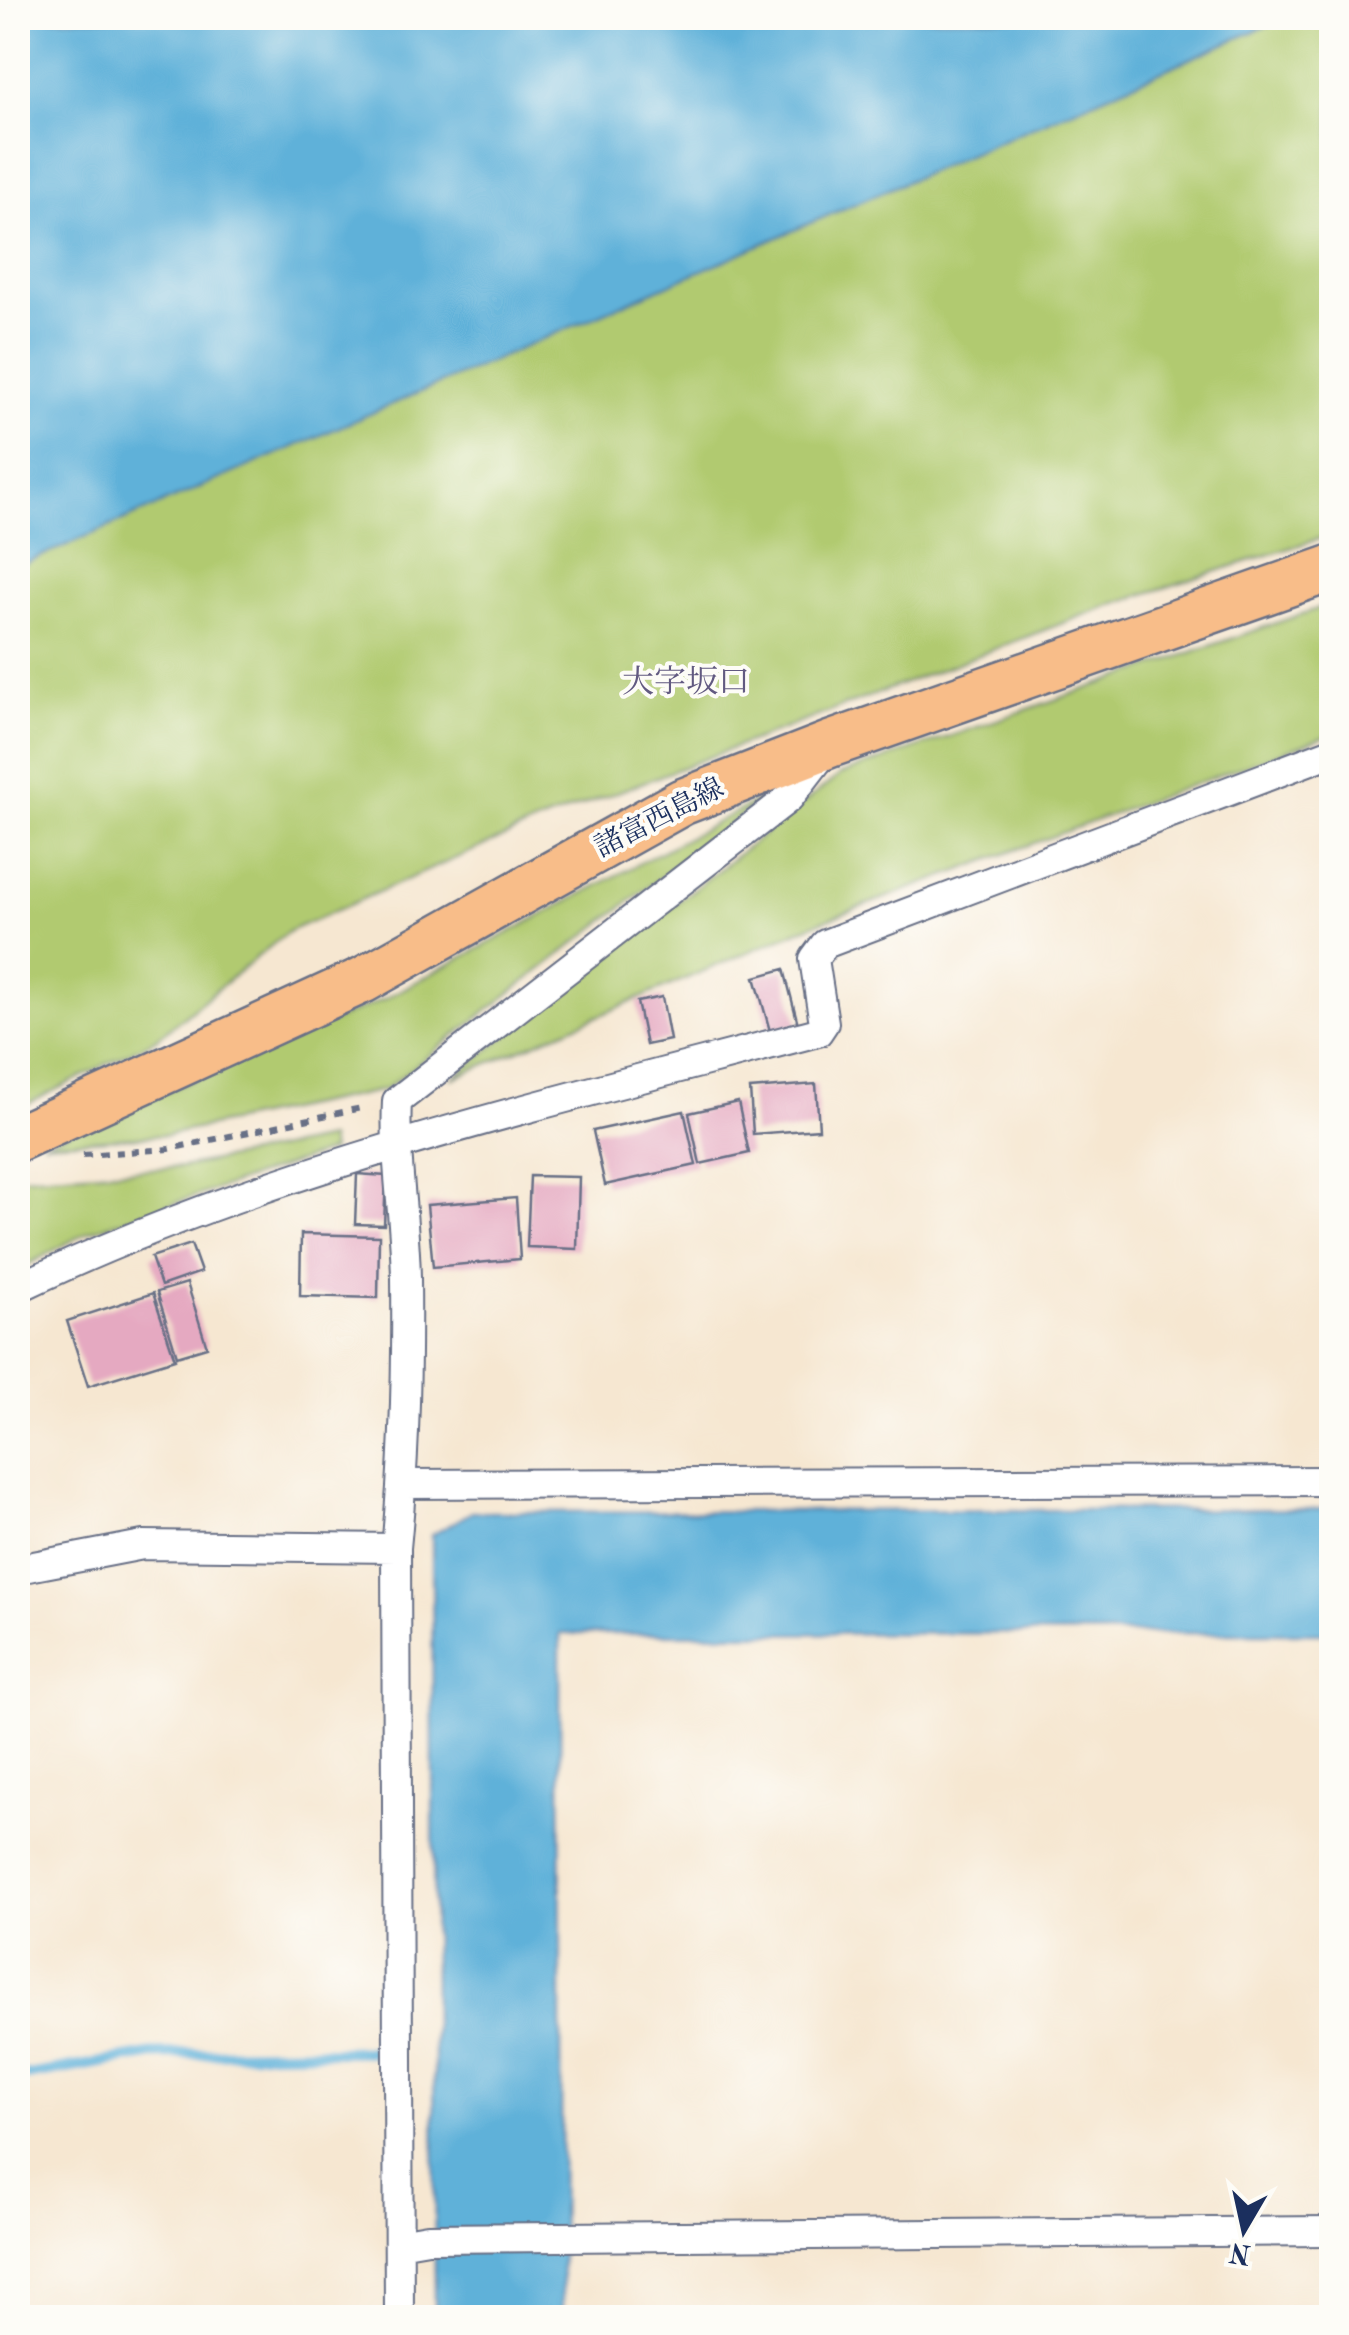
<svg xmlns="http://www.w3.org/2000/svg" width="1349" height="2335" font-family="'Old Standard TT','Noto Serif JP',serif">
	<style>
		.green { fill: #b1ca6f; stroke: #667c66; stroke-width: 2.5 }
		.water { fill: #5eb1d9; stroke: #3c709c; stroke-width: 2.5 }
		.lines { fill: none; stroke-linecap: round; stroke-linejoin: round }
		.stream { stroke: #5eb1d9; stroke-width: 11 }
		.building { fill: #e5a9c1 }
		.minor-casing { stroke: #686f86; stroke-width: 32 }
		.primary-casing { stroke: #686f86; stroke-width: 50 }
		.path { stroke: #686f86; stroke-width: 6; stroke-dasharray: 8 8; stroke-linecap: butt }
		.minor { stroke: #fff; stroke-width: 28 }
		.primary { stroke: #f8bd89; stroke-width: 45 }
		.labels { text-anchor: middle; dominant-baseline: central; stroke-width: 8; stroke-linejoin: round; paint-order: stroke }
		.street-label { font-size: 28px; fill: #1b2f5e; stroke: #fdfcf7 }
		.quarter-label { font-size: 32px; fill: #625a81; stroke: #fdfcf7 }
	</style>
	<rect width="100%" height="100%" fill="#fdfcf7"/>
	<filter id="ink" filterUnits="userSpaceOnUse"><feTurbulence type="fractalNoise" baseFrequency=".01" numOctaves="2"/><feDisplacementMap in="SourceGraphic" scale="20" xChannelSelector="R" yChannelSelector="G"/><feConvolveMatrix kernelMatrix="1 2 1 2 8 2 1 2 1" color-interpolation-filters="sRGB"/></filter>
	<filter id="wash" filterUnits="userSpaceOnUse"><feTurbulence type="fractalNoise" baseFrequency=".0048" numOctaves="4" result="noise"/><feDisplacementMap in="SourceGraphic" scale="40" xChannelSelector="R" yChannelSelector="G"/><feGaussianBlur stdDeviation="2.25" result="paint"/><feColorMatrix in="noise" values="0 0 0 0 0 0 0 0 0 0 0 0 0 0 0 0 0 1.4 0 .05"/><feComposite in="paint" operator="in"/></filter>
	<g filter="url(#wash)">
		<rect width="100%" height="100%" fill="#f6e7d1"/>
		<path class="green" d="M1284,18H1331V535L1113,604L541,821L289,931L156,1039L18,1109V566Z
			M1331,604V734L809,926L451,1079L841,774Z
			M768,795L384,1090L167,1135L43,1143L382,1000Z
			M329,1139L331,1151L88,1232L18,1270V1177L182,1167Z"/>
		<path class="water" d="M18,18H1284L18,566Z
			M1331,1509V1633L560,1634L562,2317H435L432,1535L472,1512Z"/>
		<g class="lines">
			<path class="stream" d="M18,2077L151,2054L373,2051"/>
		</g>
		<g id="blocks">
			<path class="building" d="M784,969L798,1024L770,1031L755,977Z
				M662,997L670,1040L646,1045L637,1002Z
				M816,1084L819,1129L753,1134L750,1089Z
				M738,1102L749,1153L700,1164L689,1113Z
				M684,1111L696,1165L605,1185L593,1131Z
				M357,1174L386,1176L384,1225L355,1224Z
				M530,1176L579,1177L577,1249L527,1247Z
				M516,1198L520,1259L433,1267L427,1205Z
				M301,1234L379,1236L378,1298L300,1296Z
				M191,1244L201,1272L161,1286L151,1257Z
				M187,1283L207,1347L177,1356L157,1292Z
				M153,1293L175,1359L88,1386L67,1321Z"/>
		</g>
	</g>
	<g filter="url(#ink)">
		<use href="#blocks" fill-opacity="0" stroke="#686f86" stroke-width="2.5"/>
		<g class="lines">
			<defs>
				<path id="minor" d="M18,1288C272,1166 546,1104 818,1032L824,1023L814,959L825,944L1332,752
					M402,1484L1332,1481
					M18,1569L143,1545L396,1548
					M399,2243L428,2238L1332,2231
					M399,2318L396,1548C405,1458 407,1368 406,1278C405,1218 394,1160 397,1101L789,798L826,750"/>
				<path id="primary" d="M18,1138L363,980L682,802L831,744L1332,568"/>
			</defs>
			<use href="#minor" class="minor-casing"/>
			<use href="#primary" class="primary-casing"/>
			<path class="path" d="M83,1155L169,1149L366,1107"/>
			<use href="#minor" class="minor"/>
			<use href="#primary" class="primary"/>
		</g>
	</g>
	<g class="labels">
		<g class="street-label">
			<text transform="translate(660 819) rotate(-27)">諸富西島線</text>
		</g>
		<g class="quarter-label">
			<text x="686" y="684">大字坂口</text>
		</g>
	</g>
	<rect width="1349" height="2335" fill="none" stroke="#fdfcf7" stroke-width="60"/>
	<g transform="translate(1244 2230) rotate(189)" stroke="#fdfcf7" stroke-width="8" paint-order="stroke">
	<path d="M0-8L18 38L0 25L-18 38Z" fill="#1b2f5e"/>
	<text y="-15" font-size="28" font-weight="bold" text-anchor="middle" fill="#1b2f5e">N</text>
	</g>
</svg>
